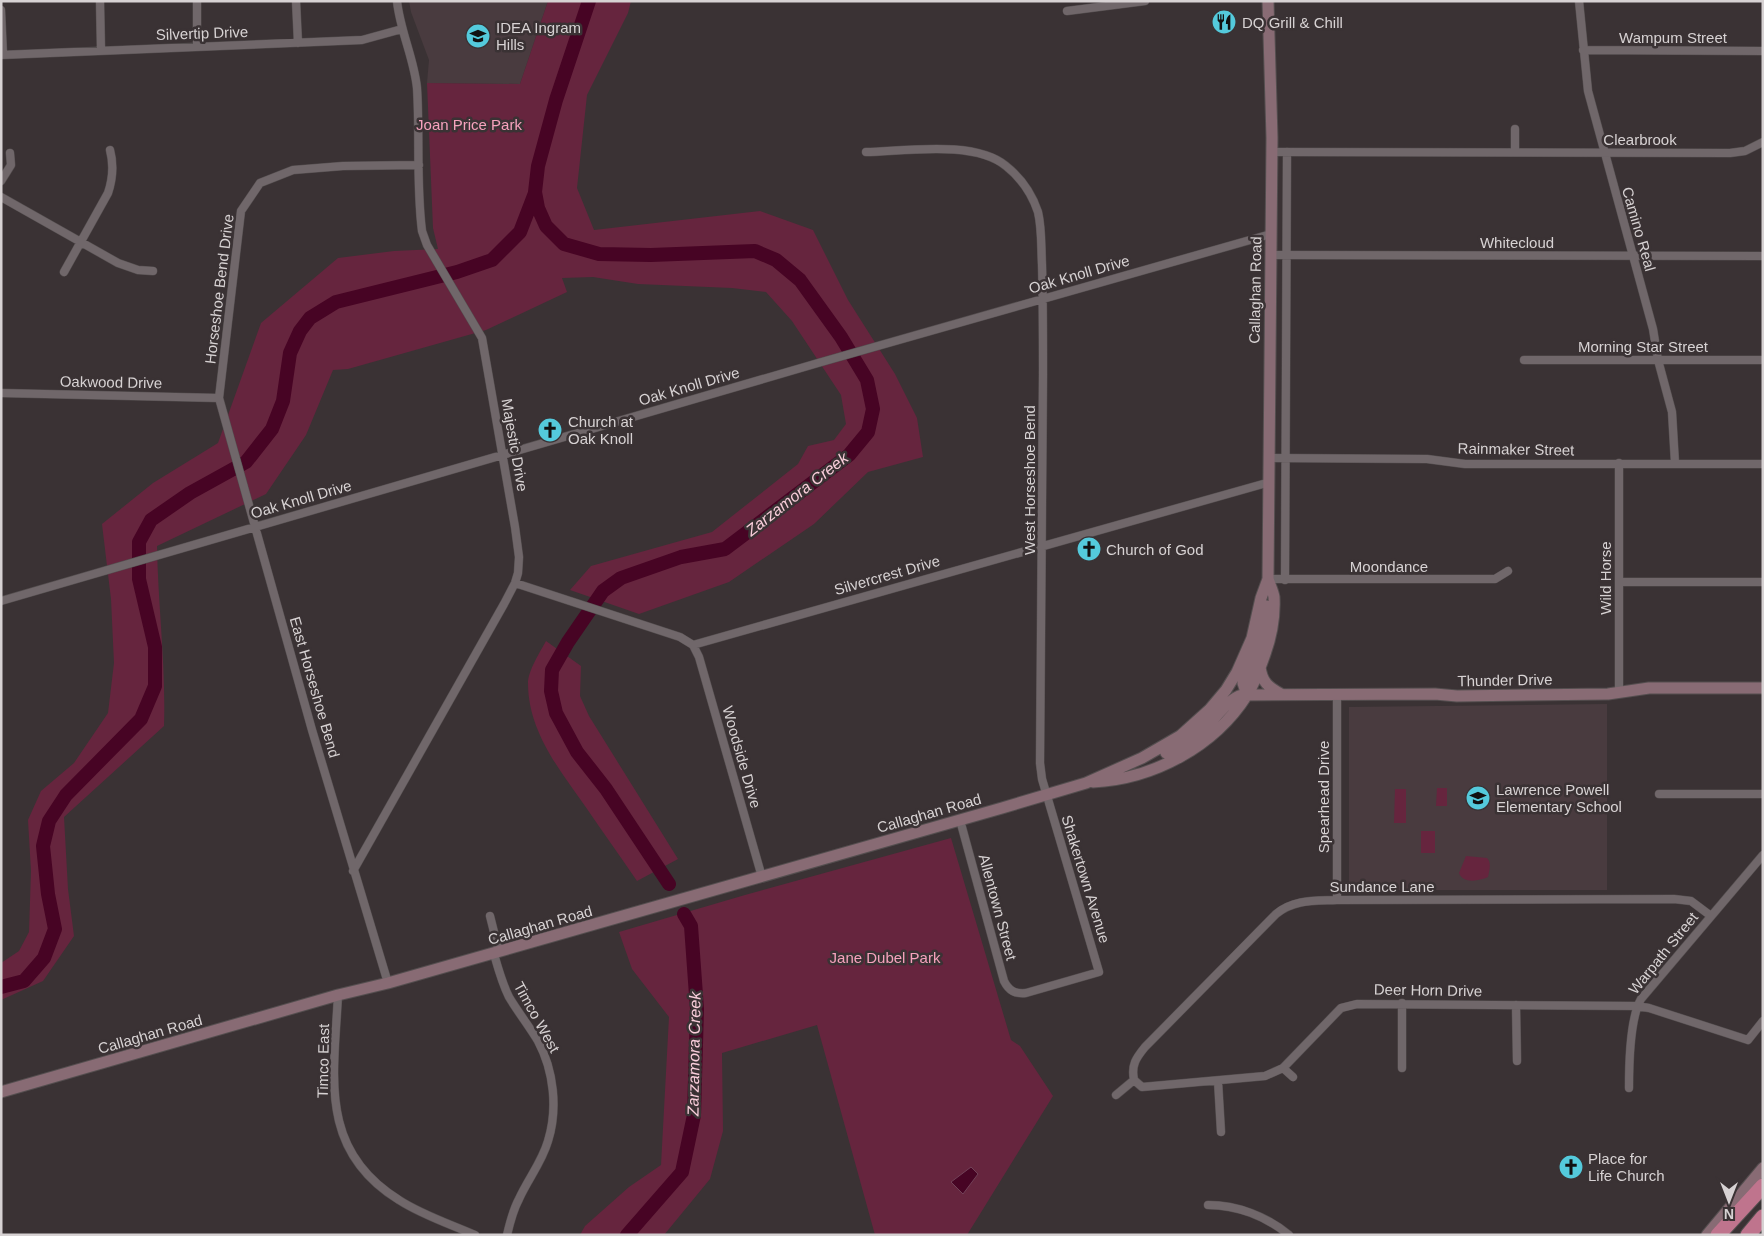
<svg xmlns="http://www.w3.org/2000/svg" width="1764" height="1236" font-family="Helvetica,sans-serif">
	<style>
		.built { fill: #493b3f }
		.green { fill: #66253e }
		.water { fill: #470424; stroke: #724258 }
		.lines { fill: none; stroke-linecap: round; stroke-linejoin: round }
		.river { stroke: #470424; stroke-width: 14 }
		.street-casing { stroke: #544e4f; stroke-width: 9 }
		.secondary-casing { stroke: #544e4f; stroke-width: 13 }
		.highway-casing { stroke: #544e4f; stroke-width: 17 }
		.street { stroke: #70676a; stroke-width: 8 }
		.secondary { stroke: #886b74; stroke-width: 11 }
		.highway { stroke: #bf748d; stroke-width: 15 }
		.labels { text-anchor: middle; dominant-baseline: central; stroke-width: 5; stroke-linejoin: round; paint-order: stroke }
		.poi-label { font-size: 15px; fill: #d7d2d3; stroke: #3a3234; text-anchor: start }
		.street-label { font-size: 15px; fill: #d7d2d3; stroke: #3a3234 }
		.park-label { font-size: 15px; fill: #f6a2bd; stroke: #3a3234 }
		.water-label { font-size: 16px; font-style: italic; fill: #facedb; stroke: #3a3234 }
	</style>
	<rect width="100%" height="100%" fill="#3a3234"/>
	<path class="built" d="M409,1H548L520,84L427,83L429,60L411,12Z
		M1607,704V890H1349V707Z"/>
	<path class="green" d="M548,1H631L628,13L587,95L577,188L594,230L760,211L813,230L848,300L895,374L917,418L923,457L868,472L814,524L729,582L639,614L570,590L591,566L712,532L798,464L808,446L834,440L846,424L841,395L792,321L766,292L732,288L638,284L593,277L562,278L567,292L486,330L348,369L333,370L306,435L266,494L157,546C158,606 166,666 164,726L64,817L68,889L74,936L43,981L1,1000V963L19,951L29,932L31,871L28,820L41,791L74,763L108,713L114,663L111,599L102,524L153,483L218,443L261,323L338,258L394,251L438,249L433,228L427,83L520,84Z
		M546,641L581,666L580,696L589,716L678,859L637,881C620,856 602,831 585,806C559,769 528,731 528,683C528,671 540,652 546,641Z
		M1437,788H1447V806H1436Z
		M1395,789H1406V823H1394Z
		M1421,831H1435V853H1421Z
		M951,838L1011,1040L1020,1046L1053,1096L967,1235H875L817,1025L722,1053L723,1131L710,1179L664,1235H580L585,1226L629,1187L661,1165L669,1017L632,969L619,932L745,895Z
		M1466,856L1487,858C1492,863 1489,871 1488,877C1479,881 1463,884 1459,873Z"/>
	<path class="water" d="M971,1167L978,1174L963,1194L951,1182Z"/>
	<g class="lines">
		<path class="river" d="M589,1L556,100L538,166L535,192L538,208L546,226L564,244L599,254L651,255L755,251L776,260L800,280L841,337L867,380L873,409L868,432L849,455L725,549L681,557L621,578L603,591L568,642L552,670L551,691L556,713L577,752L606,789L669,884
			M1,987L24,981L44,958L55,929L48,894L43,846L49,821L66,795L141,719L155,686V647L139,579V542L151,520L190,493L246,462L272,429L283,401L290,353L300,331L310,318L336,302L457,272L492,260L520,232L535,193
			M627,1235L682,1172L694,1115L697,1009L691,926L684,914"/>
		<defs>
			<path id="street" d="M100,1L101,50
				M197,1V47
				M296,1L298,43
				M1579,1L1588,91L1653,329L1658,360L1672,412L1675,463
				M1,10L3,55
				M1067,11L1145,1
				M1583,50L1763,51
				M1,55L362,40L402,29
				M866,152C906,151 975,140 1006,166C1021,178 1032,194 1038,212C1042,229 1041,247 1042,265C1043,301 1043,338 1043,374C1043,504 1042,634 1040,763L1042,779L1099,972L1026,993C1015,994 1009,991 1004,981L960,820
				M1272,152L1730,153L1745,151L1763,142
				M1515,152V129
				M1,181L11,165L10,153
				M1,197L118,263L138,270L153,271
				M1271,255L1763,256
				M64,272L108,193C113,178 114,165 110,150
				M1524,360H1761
				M1,393L219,398
				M1269,458L1427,459L1465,464H1763
				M1619,463V692
				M1268,579H1495L1508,571
				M1285,580L1287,152
				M1619,582H1763
				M515,583L680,637L693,645L1270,482
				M1,601L818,363L1271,234
				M693,645L699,657L762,877
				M1337,695V900
				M1659,794H1763
				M353,871L504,604L515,583L518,573L519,557L515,527L482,338L427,245L422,231C416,184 420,135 417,88C414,58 400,31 397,1
				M490,916L499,952
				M1711,916L1691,901L1674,899L1337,900C1315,901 1294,899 1276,914L1145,1047C1136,1058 1131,1065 1134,1080L1142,1087L1265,1076L1283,1068L1341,1008L1357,1004L1637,1006L1649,1008L1748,1040
				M494,954C498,968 502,983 509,997C518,1012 529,1026 538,1041C554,1071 558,1109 548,1141C542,1162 528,1179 519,1199C513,1210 510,1222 507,1235
				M388,983L312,730L219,398L241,211L260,183L293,170L343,166L419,165
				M338,995C334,1076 318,1150 399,1200C422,1215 450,1224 475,1235
				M1516,1005L1517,1061
				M1748,1040L1763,1021
				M1283,1068L1293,1077
				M1402,1068V1003
				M1218,1081L1221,1132
				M1629,1088C1629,1066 1630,1018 1641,999L1763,855
				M1116,1095L1134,1080
				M1208,1205C1237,1205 1266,1216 1289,1235"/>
			<path id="secondary" d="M1260,667C1262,682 1268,687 1281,694
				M1247,695L1243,683L1260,636L1266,606
				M1166,753C1179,746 1192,739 1203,729C1216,719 1227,699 1242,695L1435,694L1457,696L1608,694L1649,688H1763
				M1093,782C1153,779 1214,747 1247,695C1255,683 1260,668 1265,654C1271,637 1275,615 1274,597C1273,591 1270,585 1268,579
				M1,1092L338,995L388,983L1002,808L1086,783L1142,758L1180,736L1210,709L1226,690L1237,672L1252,638L1261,598L1268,579L1272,138L1268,1
				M1707,1235L1763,1168"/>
			<path id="highway" d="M1718,1235L1763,1186
				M1748,1235L1763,1217"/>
		</defs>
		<use href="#street" class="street-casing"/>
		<use href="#secondary" class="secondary-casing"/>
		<use href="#highway" class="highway-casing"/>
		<use href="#street" class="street"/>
		<use href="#secondary" class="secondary"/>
		<use href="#highway" class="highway"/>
	</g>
	<defs>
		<symbol id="restaurant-disc" viewBox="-11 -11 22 22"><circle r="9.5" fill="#54cadc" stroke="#3a3234"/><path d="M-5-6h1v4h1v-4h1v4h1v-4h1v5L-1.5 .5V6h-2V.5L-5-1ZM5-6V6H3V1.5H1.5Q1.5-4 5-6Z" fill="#111"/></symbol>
		<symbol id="school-disc" viewBox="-11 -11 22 22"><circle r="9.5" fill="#54cadc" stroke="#3a3234"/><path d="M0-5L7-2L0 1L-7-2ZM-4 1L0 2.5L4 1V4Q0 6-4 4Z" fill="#111"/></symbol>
		<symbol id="church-disc" viewBox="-11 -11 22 22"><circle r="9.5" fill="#54cadc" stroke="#3a3234"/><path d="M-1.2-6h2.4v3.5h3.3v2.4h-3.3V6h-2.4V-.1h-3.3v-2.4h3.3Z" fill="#111"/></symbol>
	</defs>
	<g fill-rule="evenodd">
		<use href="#restaurant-disc" x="1210" y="8" width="28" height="28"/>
		<use href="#school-disc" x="464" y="22" width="28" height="28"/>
		<use href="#church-disc" x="536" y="416" width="28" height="28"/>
		<use href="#church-disc" x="1075" y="535" width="28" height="28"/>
		<use href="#school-disc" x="1464" y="784" width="28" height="28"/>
		<use href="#church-disc" x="1557" y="1153" width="28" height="28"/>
	</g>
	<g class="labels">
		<g class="poi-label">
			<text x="1242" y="22">DQ Grill &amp; Chill</text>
			<text x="496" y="27">IDEA Ingram<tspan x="496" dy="17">Hills</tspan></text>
			<text x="568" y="421">Church at<tspan x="568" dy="17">Oak Knoll</tspan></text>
			<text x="1106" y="549">Church of God</text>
			<text x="1496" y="789">Lawrence Powell<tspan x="1496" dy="17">Elementary School</tspan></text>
			<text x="1588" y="1158">Place for<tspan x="1588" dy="17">Life Church</tspan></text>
		</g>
		<g class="street-label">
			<text transform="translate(202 33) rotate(-2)">Silvertip Drive</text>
			<text x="1673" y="37">Wampum Street</text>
			<text x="1640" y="139">Clearbrook</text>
			<text transform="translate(1639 229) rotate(74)">Camino Real</text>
			<text x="1517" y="242">Whitecloud</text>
			<text transform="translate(1079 274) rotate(-16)">Oak Knoll Drive</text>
			<text transform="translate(219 289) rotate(-83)">Horseshoe Bend Drive</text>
			<text transform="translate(1255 290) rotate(-89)">Callaghan Road</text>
			<text x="1643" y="346">Morning Star Street</text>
			<text transform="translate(111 382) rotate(1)">Oakwood Drive</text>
			<text transform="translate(689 386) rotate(-16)">Oak Knoll Drive</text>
			<text transform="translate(515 445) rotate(80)">Majestic Drive</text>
			<text transform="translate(1516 449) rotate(1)">Rainmaker Street</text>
			<text transform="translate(1029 480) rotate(-90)">West Horseshoe Bend</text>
			<text transform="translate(301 499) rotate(-16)">Oak Knoll Drive</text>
			<text x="1389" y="566">Moondance</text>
			<text transform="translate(887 575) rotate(-16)">Silvercrest Drive</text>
			<text transform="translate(1605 578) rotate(-90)">Wild Horse</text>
			<text transform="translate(1505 680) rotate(-1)">Thunder Drive</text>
			<text transform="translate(315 687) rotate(74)">East Horseshoe Bend</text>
			<text transform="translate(742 757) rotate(74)">Woodside Drive</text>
			<text transform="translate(1323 797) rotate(-90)">Spearhead Drive</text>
			<text transform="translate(929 813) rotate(-16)">Callaghan Road</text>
			<text transform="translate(1086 879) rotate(73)">Shakertown Avenue</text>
			<text x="1382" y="886">Sundance Lane</text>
			<text transform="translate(998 907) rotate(75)">Allentown Street</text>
			<text transform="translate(540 925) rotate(-16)">Callaghan Road</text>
			<text transform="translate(1663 953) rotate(-51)">Warpath Street</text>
			<text transform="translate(1428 990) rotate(1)">Deer Horn Drive</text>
			<text transform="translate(537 1017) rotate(61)">Timco West</text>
			<text transform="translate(150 1034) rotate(-16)">Callaghan Road</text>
			<text transform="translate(323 1061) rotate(-89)">Timco East</text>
		</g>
		<g class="park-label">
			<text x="469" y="124">Joan Price Park</text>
			<text x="885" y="957">Jane Dubel Park</text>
		</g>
		<g class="water-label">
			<text transform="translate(797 494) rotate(-38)">Zarzamora Creek</text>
			<text transform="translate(694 1054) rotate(-89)">Zarzamora Creek</text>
		</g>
	</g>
	<rect width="1764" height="1236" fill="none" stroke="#d7d2d3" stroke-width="5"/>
	<g transform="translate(1729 1201) rotate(180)" stroke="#3a3234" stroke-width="4" paint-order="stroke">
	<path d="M0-4L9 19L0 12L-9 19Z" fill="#d7d2d3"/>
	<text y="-8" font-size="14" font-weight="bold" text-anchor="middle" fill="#d7d2d3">N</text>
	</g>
</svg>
